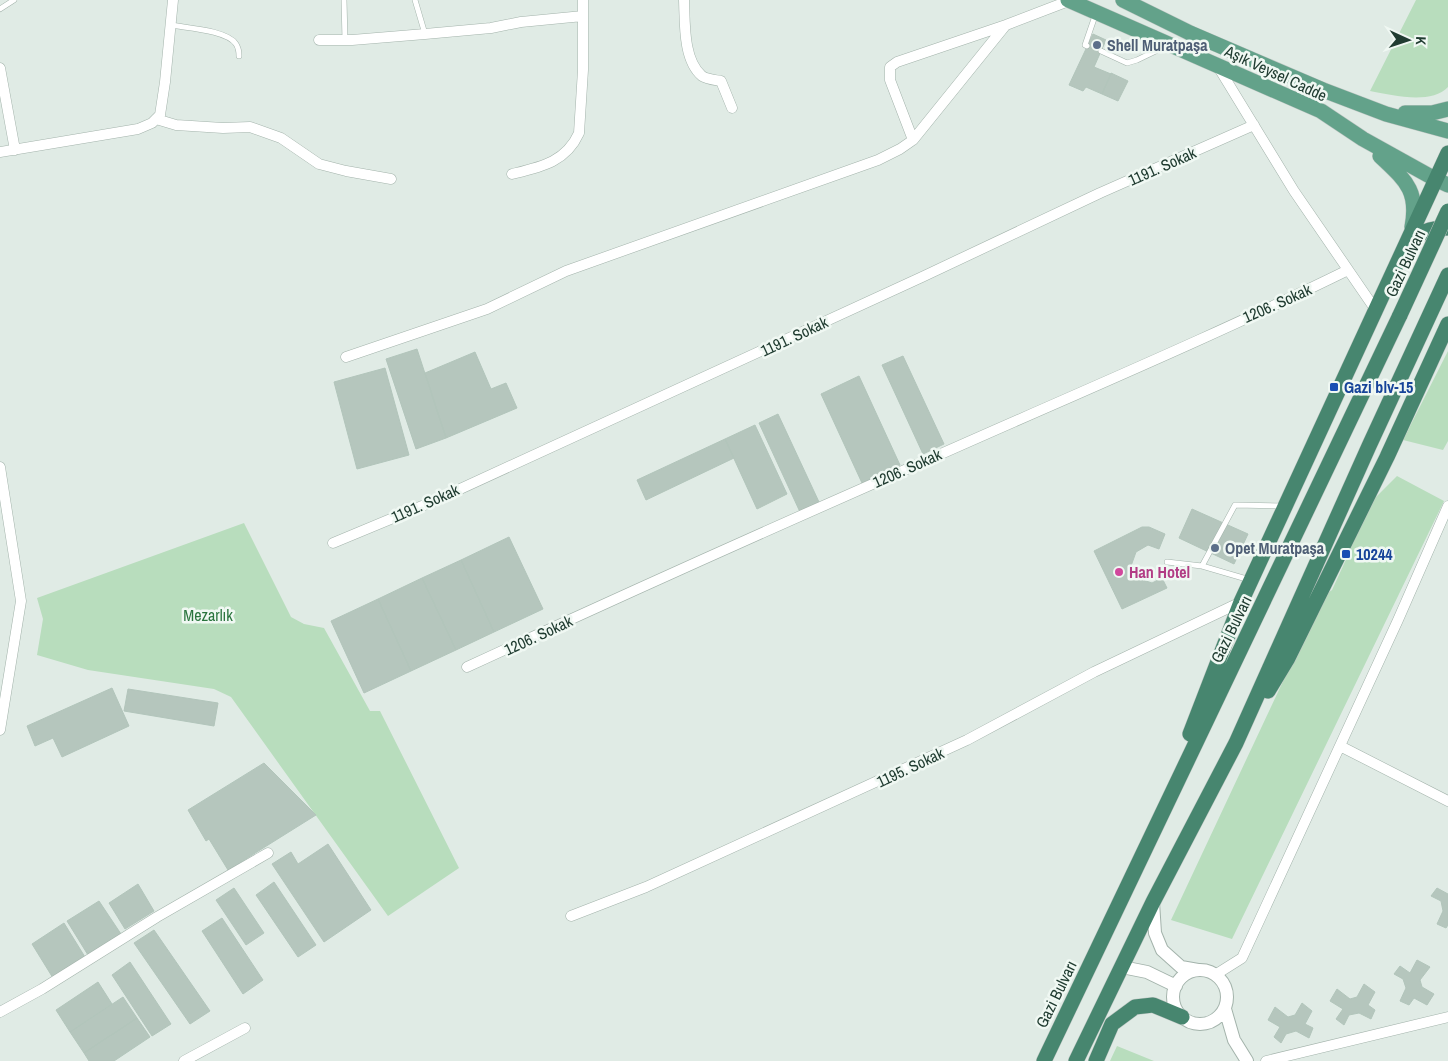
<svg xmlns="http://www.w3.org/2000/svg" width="1448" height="1061" font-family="'Archivo Narrow',sans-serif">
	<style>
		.green { fill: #b8ddbd }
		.building { fill: #b5c6bd; stroke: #b2c5bb }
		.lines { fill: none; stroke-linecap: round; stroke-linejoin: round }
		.service-casing { stroke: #a3b3ab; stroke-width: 6 }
		.minor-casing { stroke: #a3b3ab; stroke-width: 11 }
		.tertiary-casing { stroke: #a3b3ab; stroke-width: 14 }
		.primary-casing { stroke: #c1c8c5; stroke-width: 16 }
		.trunk-casing { stroke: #c1c8c5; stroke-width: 16 }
		.service { stroke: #fff; stroke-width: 5 }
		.minor { stroke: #fff; stroke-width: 10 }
		.tertiary { stroke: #fff; stroke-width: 12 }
		.primary { stroke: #63a28a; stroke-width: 15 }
		.trunk { stroke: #47866f; stroke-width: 15 }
		.trunk-bridge-casing { stroke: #c1c8c5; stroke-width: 16; stroke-linecap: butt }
		.trunk-bridge { stroke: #47866f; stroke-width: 15 }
		.service-dot { fill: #5c6f8a; stroke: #f0f8f3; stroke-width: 2 }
		.transit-dot { fill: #1a4fb4; stroke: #f0f8f3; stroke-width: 2 }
		.hotel-dot { fill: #d1479c; stroke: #f0f8f3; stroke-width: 2 }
		.labels { text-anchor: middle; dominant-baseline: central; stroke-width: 5; stroke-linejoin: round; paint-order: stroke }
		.service-label { font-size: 16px; font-weight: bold; fill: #4e5e75; stroke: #f0f8f3; text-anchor: start }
		.street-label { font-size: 16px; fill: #203c31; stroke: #f0f8f3 }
		.transit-label { font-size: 16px; font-weight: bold; fill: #164399; stroke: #f0f8f3; text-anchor: start }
		.hotel-label { font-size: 16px; font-weight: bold; fill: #b23c85; stroke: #f0f8f3; text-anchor: start }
		.park-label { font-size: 16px; fill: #29743d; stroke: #f0f8f3 }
	</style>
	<rect width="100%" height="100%" fill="#e0ebe5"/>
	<path class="green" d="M1416,0H1448V87C1431,105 1392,95 1370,91Z
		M1448,351V441L1443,450L1403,440Z
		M1397,476L1444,501L1232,939L1171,920L1323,596L1332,590L1349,553L1350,540L1372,501Z
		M244,523L291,617L304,624L324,628L370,711H380L459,868L388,916L231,697L214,689L88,670L37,655L43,619L37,598Z
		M1117,1046L1154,1061H1110Z"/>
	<path class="building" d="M1093,34L1106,40L1094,67L1111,74L1102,94L1086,87L1083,91L1069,85Z
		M1111,73L1128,81L1118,101L1102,94Z
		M417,349L446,438L416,449L386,359Z
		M475,352L491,389L506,383L517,408L446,438L425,373Z
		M903,356L944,444L923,454L882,365Z
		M385,368L409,455L357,469L334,382Z
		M859,376L900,465L862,483L821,394Z
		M778,414L819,502L800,512L759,423Z
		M755,425L787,494L757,509L725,439Z
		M725,439L734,458L646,500L637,480Z
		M1192,509L1248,534L1234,564L1179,538Z
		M1142,527H1149L1165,534L1159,549L1148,545L1136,552L1131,566L1137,578L1152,583L1162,578L1167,588L1122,609L1094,551Z
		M509,537L543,609L494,632L461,560Z
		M461,560L494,632L456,650L422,578Z
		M422,578L456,650L411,671L378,599Z
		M378,599L411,671L364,693L331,621Z
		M112,688L129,726L62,757L53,738L35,746L27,726Z
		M128,689L218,703L214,726L124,711Z
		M264,763L316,815L228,870L209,839L206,841L188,810Z
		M328,844L371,910L324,942L272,864L291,852L298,864Z
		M274,882L316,945L298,957L256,895Z
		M138,884L154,911L125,929L109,903Z
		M234,888L264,933L246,945L216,900Z
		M1437,888L1448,894V925L1446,928L1437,924L1443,911L1441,901L1431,896Z
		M99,901L121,934L88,955L67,921Z
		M222,918L263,980L243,994L202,931Z
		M64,923L85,957L53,978L32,944Z
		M154,930L210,1011L190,1024L134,943Z
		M1417,960L1430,967L1420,980L1422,987L1434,994L1427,1005L1414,998L1409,1005L1400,1001L1406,988L1403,979L1394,974L1400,966L1410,973Z
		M130,962L171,1024L152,1036L112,975Z
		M98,982L112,1004L70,1032L56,1010Z
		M1364,984L1375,992L1368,1005L1375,1010L1371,1019L1359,1013L1349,1015L1344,1025L1336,1019L1343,1009L1330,1001L1337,989L1350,999L1357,997Z
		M123,997L137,1018L84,1053L70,1032Z
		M1302,1003L1312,1011L1305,1024L1313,1028L1309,1038L1296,1031L1286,1034L1281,1043L1274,1037L1280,1027L1268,1020L1275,1007L1288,1017L1295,1015Z
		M137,1018L150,1037L114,1061H89L84,1053Z"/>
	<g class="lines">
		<defs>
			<path id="service" d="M344,0L345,40
				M415,0L425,34
				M0,9L14,0
				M171,25C186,28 227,30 236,44C238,47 239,51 239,56
				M1087,46L1085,45L1096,13
				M1101,51L1127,63L1137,60L1166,46
				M1167,562L1202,566L1250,580
				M1202,566L1235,505L1282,506"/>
			<path id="minor" d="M684,0C685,23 683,60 702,76C706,79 715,80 721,81L732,108
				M319,40H352L425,34L491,28L521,22L583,16
				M1217,65L1294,191L1375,309
				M0,68L15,150
				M156,119L176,125L223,128L250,127L281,138L319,164L346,171L391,179
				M913,140L1005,26
				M0,152L138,129L152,123L160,115L165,82L173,0
				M512,174C541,167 566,162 579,133L583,70V0
				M346,357L487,309L566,271L878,160L900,149L913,140L890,80V67L897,62L1006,25L1071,0
				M0,467L21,601L0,730
				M333,543L434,501L922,277L1100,193L1254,125
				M467,667C621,596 776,526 932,458C1071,396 1212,337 1348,270
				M1340,746L1448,801
				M571,916L646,887L967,740L1094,672L1241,602
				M1215,975L1242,958L1398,620L1448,506
				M0,1012L42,989L157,917L268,853
				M184,1061L245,1028
				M1266,1061L1448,1017"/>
			<path id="tertiary" d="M1153,902L1155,933L1162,950L1181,967L1198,970
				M1122,967L1147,972L1176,986
				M1173 997a27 27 0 1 1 54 0a27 27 0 1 1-54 0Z
				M1225,1009L1234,1040L1247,1061"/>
			<path id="primary" d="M1068,0L1321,111L1363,139L1435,179L1448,185
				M1123,0L1190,33L1323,90L1386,114L1448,131
				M1405,113H1432L1448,109
				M1380,156C1405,180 1419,190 1412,227"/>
			<path id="trunk" d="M1408,246C1422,231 1428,228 1448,228
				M1268,691L1288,658L1387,457L1448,324
				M1190,734L1241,602L1448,153
				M1044,1061L1400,315
				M1076,1061L1153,902L1236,743L1369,446L1448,275
				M1096,1061L1112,1024L1135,1007L1153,1005L1182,1017"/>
		</defs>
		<use href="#service" class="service-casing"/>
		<use href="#minor" class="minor-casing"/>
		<use href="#tertiary" class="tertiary-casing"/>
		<use href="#primary" class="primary-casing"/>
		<use href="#trunk" class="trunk-casing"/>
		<use href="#service" class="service"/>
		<use href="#minor" class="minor"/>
		<use href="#tertiary" class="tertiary"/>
		<use href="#primary" class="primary"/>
		<use href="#trunk" class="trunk"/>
		<defs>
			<path id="trunk-bridge" d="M1400,315L1448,211"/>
		</defs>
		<use href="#trunk-bridge" class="trunk-bridge-casing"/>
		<use href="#trunk-bridge" class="trunk-bridge"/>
	</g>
	<g class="service-dot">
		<circle cx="1097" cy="45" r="5"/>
		<circle cx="1215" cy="548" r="5"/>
	</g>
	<g class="transit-dot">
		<rect x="1329" y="382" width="10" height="10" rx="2.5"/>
		<rect x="1341" y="549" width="10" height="10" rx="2.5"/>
	</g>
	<circle class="hotel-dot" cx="1119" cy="572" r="5"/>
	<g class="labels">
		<g class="service-label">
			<text x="1107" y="45">Shell Muratpaşa</text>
			<text x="1225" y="548">Opet Muratpaşa</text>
		</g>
		<g class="street-label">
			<text transform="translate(1276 73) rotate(25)">Aşık Veysel Cadde</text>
			<text transform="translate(1162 166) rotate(-24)">1191. Sokak</text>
			<text transform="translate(1405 263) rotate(-65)">Gazi Bulvarı</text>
			<text transform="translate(1277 303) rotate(-24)">1206. Sokak</text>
			<text transform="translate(794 336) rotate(-25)">1191. Sokak</text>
			<text transform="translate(907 468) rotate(-24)">1206. Sokak</text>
			<text transform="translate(425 503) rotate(-24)">1191. Sokak</text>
			<text transform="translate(1231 629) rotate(-64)">Gazi Bulvarı</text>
			<text transform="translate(538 635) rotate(-25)">1206. Sokak</text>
			<text transform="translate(910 767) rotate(-25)">1195. Sokak</text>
			<text transform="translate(1056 994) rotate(-64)">Gazi Bulvarı</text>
		</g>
		<g class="transit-label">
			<text x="1344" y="387">Gazi blv-15</text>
			<text x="1356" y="554">10244</text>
		</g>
		<g class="hotel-label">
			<text x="1129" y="572">Han Hotel</text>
		</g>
		<g class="park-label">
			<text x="208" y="615">Mezarlık</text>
		</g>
	</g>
	<g transform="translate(1408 40) rotate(93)" stroke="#f0f8f3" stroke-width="4" paint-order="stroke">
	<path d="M0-4L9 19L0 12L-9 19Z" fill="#203c31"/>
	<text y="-8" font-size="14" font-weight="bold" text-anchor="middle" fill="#203c31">K</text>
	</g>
</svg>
